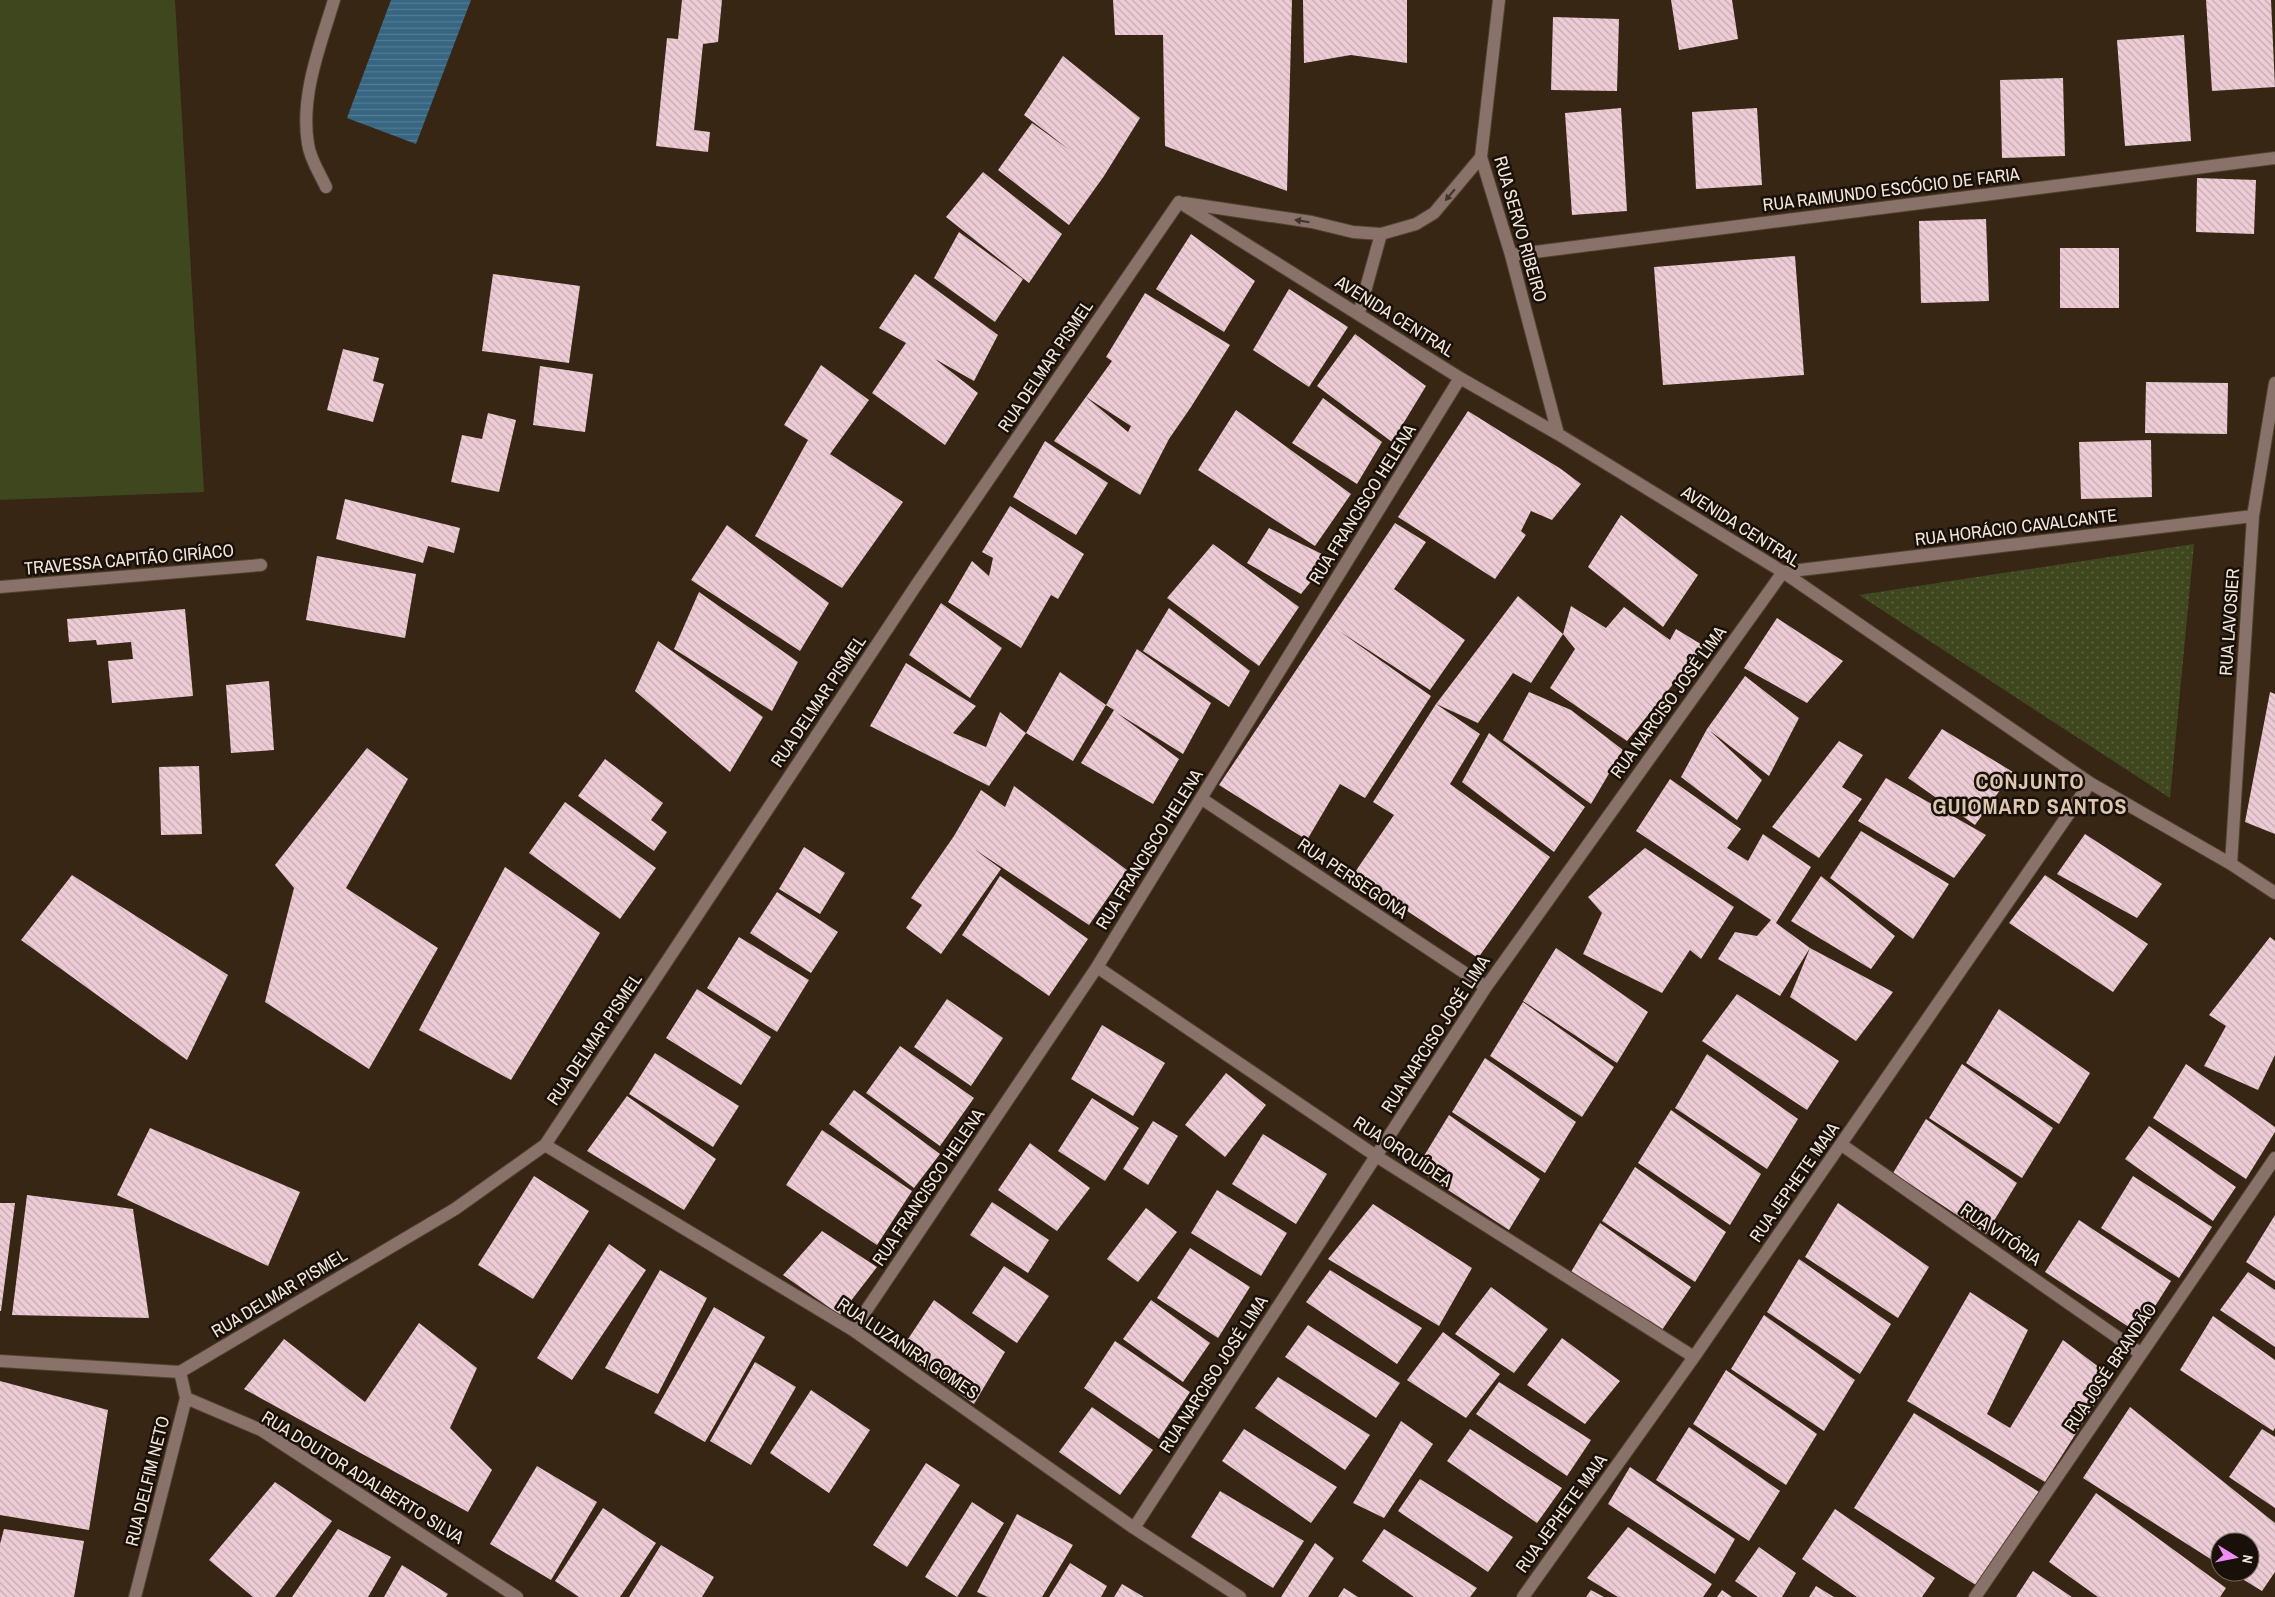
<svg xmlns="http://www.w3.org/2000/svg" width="2275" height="1597" font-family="'Archivo Narrow',sans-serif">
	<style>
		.grass { fill: #3f471f }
		.park { fill: url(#park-dots) }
		.water { fill: url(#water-rules) }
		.building { fill: url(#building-back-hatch); fill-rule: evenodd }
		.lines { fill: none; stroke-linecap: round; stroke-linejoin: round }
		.minor-casing { stroke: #514130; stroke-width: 14 }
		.minor { stroke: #887269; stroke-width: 12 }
		.oneway { fill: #40332b }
		.labels { text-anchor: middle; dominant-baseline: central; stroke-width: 5; stroke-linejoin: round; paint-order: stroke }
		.street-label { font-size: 18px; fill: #f3e7dc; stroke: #191109 }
		.district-label { font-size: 22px; font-weight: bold; letter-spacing: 1px; fill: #dec7b1; stroke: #191109 }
	</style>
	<defs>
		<pattern id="park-dots" width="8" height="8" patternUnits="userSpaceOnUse" patternTransform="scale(1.25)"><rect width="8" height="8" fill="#3f471f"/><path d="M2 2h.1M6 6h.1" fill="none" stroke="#5b623f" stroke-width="1.8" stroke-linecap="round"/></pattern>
		<pattern id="water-rules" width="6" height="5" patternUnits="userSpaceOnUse" patternTransform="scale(1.25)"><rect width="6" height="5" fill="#376682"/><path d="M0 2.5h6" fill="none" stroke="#547c93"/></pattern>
		<pattern id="building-back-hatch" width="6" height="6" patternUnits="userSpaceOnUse" patternTransform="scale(1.25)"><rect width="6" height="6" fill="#edccd6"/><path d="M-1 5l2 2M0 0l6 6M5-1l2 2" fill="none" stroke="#c4aab1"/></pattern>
	</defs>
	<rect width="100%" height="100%" fill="#372614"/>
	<path class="grass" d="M0,0H175L204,492L0,500Z"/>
	<path class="park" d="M2194,544L2170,798L1859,595Z"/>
	<path class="water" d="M391,0H471L416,144L347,118Z"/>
	<path class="building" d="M682,0H722L718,42L703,44L694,130L710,132L708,152L656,146L667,38L678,39Z
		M1113,0H1292L1287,191L1165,146L1163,35H1115Z
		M1303,0H1407V63L1351,55L1304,63Z
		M1671,0H1732L1738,39L1679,50Z
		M2206,0H2271L2275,87L2212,91Z
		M1553,17L1619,19L1617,91L1551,90Z
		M2184,35L2191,141L2125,146L2117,40Z
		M1063,56L1140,118L1104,176L1069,225L998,170L1032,123L1071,151L1024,115Z
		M2063,78L2065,156L2002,158L2000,80Z
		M1621,108L1627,211L1572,215L1565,113Z
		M1757,108L1762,185L1696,189L1692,112Z
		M983,172L1062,234L1029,283L946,217Z
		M2197,178L2256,180L2254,234L2196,232Z
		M1986,219L1989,301L1921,303L1919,221Z
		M959,232L1023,279L995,322L934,278Z
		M1191,234L1255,281L1224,332L1156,289Z
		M2060,248H2119V308H2060Z
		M1795,256L1804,375L1663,385L1654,267Z
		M493,274L580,286L569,363L482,351Z
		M915,274L998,335L974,381L935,359L978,393L945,445L872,393L906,343L879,328Z
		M1289,289L1348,327L1309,387L1253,350Z
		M1145,293L1230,345L1191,407L1169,439L1140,495L1054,441L1112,361L1106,357ZM1086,397L1131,426L1128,432Z
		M1355,334L1426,386L1392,442L1317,386Z
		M343,349L379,358L373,381L384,384L373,422L327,410Z
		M821,365L869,400L830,454L903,502L842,588L755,536L808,440L784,425Z
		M540,366L593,374L585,432L533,425Z
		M2146,382L2228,383L2227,434L2145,433Z
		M1323,398L1382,442L1357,484L1292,443Z
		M1236,410L1351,494L1315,546L1198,470Z
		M1468,411L1561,469L1581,484L1552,520L1531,511L1521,531L1526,535L1495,579L1398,517Z
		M488,413L516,420L499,492L451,482L462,435L482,439Z
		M2151,440L2152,497L2081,499L2079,442Z
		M1045,441L1108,483L1076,535L1013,497Z
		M345,499L460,528L454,553L428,546L423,563L336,539Z
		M1010,506L1084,554L1058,599L1051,595L1021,648L948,602L972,561L989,576L993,558L982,552Z
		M1621,515L1698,575L1663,627L1588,567Z
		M1395,523L1426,542L1394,589L1465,640L1430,690L1339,631L1431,696L1365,798L1340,784L1307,840L1219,785Z
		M727,525L829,603L800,651L691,580Z
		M1269,528L1330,558L1301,594L1247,563Z
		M1213,544L1299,607L1259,666L1167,598Z
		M317,556L416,574L405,638L306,620Z
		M699,592L798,662L772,711L674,649Z
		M1518,596L1563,634L1571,606L1606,628L1624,607L1670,640L1676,629L1704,646L1627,741L1550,688L1575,649L1563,634L1531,683L1513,673L1478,723L1436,704Z
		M941,603L1002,648L970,698L909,655Z
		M1169,608L1250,671L1229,707L1143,651Z
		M185,609L193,696L112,703L108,661L133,659L131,642L97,645L96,640L69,642L67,619Z
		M1777,618L1843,661L1807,703L1744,668Z
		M658,641L763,717L730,772L635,691Z
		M1137,649L1211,703L1183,754L1117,713L1179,759L1153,804L1081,763L1114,710L1106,705L1073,761L1026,733L989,786L870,726L906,663L976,706L953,733L986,747L1000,712L1026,733L1060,672L1106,705Z
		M1745,676L1799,718L1769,776L1709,730L1762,780L1737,820L1681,777L1707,729Z
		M269,681L274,750L231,753L226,685Z
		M1529,692L1571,710L1623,750L1591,804L1503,740Z
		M2270,692L2275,694V834L2245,822Z
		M1436,704L1480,734L1450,784L1550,857L1478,958L1353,875L1394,815L1373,802Z
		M1942,729L2013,772L1975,825L1908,778Z
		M1489,733L1585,807L1554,852L1462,782Z
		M1839,741L1863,755L1842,787L1862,799L1819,858L1772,827Z
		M367,748L408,779L346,888L438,948L369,1069L265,1002L294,888L275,865Z
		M605,759L663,803L651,820L667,832L654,851L578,796Z
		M199,766L202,834L161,835L159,767Z
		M1886,778L1986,835L1954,878L1858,821Z
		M1670,779L1741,829L1727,848L1748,861L1763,834L1811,867L1776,923L1810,948L1893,992L1856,1041L1790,997L1810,948L1780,996L1718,959L1735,932L1757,936L1771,920L1636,831Z
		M1014,786L1127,870L1089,925L974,849L1001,869L941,954L906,928L922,905L911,898L954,836L981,790L1005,807Z
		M565,802L656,868L620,919L529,853Z
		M1861,831L1949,884L1913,939L1830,878Z
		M2085,834L2162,884L2137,918L2057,874Z
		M804,847L845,873L820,914L779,889Z
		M1645,848L1734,907L1701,959L1690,950L1662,993L1583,954L1602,913L1588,897Z
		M505,867L600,933L511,1080L419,1030Z
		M72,875L228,975L187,1060L21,940Z
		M2045,875L2148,944L2113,992L2009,923Z
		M1000,876L1088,939L1049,996L962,935Z
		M1821,876L1895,936L1871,969L1791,921Z
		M777,892L838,932L811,973L750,933Z
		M739,937L809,980L777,1032L707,988Z
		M2270,937L2275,941V1055L2258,1090L2204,1066L2226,1026L2209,1015Z
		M1556,948L1648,1012L1617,1063L1523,1001Z
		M697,989L771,1037L741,1085L666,1038Z
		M1737,994L1839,1061L1807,1110L1702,1041Z
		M947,999L1003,1038L971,1086L914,1047Z
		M1523,1002L1614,1067L1582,1117L1490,1056Z
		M1999,1009L2090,1073L2059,1124L1966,1063Z
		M1102,1025L1165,1063L1133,1116L1071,1079Z
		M900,1046L974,1098L940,1146L866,1093Z
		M655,1053L739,1106L713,1147L629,1094Z
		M1707,1054L1798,1119L1767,1169L1675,1108Z
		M1485,1058L1576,1122L1545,1173L1452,1112Z
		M1962,1064L2053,1128L2022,1178L1929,1118Z
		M2186,1064L2275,1127V1132L2246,1179L2153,1118Z
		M1226,1073L1266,1105L1225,1157L1185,1125Z
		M854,1090L940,1154L914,1188L829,1124Z
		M627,1096L716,1159L684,1210L587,1151Z
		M1092,1098L1139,1128L1105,1181L1058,1151Z
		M1671,1110L1761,1174L1730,1225L1638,1163Z
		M1449,1115L1540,1179L1509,1230L1416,1169Z
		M1926,1119L2017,1183L1986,1234L1893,1173Z
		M1153,1121L1178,1136L1148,1185L1123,1169Z
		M2149,1126L2236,1187L2213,1221L2125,1159Z
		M150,1128L300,1192L268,1266L117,1195Z
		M822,1130L912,1191L877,1245L786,1185Z
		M1263,1134L1327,1174L1296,1224L1232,1184Z
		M1030,1143L1090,1188L1057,1231L998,1190Z
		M1635,1167L1726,1232L1695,1282L1602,1221Z
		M534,1176L589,1211L533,1299L478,1265Z
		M2133,1176L2212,1227L2179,1278L2101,1228Z
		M1217,1190L1287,1233L1261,1276L1191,1233Z
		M27,1195L133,1209L149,1318L12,1315Z
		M992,1202L1049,1240L1028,1273L970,1235Z
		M0,1203H15L1,1311H0Z
		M1838,1203L1929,1267L1898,1318L1805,1257Z
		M1373,1204L1472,1268L1439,1326L1328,1259Z
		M1146,1208L1177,1232L1138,1282L1107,1259Z
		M2275,1215V1281L2246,1262Z
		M2079,1220L2171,1281L2138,1333L2045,1272Z
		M1600,1223L1691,1287L1662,1330L1571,1272Z
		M822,1231L877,1267L840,1315L783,1275Z
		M609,1244L646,1270L572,1380L537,1358Z
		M1190,1248L1250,1287L1218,1338L1157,1298Z
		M1799,1259L1891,1324L1860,1374L1767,1312Z
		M1004,1266L1049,1296L1017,1343L972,1313Z
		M660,1270L707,1298L658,1394L605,1368Z
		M1330,1270L1422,1328L1397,1364L1306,1302Z
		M2248,1272L2275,1290V1347L2220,1310Z
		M1491,1287L1548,1329L1514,1373L1455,1334Z
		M1970,1292L2028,1330L1987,1414L2010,1428L2063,1340L2112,1377L2045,1482L1907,1401Z
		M934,1300L1005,1352L974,1404L900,1351Z
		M1151,1300L1210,1343L1183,1382L1123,1339Z
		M714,1307L765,1337L705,1442L654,1413Z
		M1764,1315L1855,1380L1824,1431L1731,1369Z
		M2213,1316L2275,1360V1428L2273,1431L2180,1370Z
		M419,1323L477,1368L450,1428L492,1470L468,1512L244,1389L284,1339L365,1402Z
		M1308,1325L1400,1383L1376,1418L1285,1357Z
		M1443,1332L1500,1374L1466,1418L1407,1380Z
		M1562,1338L1620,1381L1585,1424L1527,1385Z
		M1115,1341L1190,1392L1159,1439L1084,1388Z
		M755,1362L796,1387L751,1465L710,1441Z
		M1726,1370L1817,1434L1786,1485L1693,1424Z
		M1278,1377L1370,1435L1345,1470L1255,1408Z
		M0,1381L108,1410L89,1530L0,1515Z
		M1499,1382L1591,1440L1567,1476L1476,1414Z
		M811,1390L870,1430L829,1493L770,1453Z
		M1092,1407L1153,1450L1120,1495L1059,1452Z
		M2130,1407L2275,1523V1572L2262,1591L2231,1572H2250V1542H2220V1565L2083,1478Z
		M1914,1413L2039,1492L1979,1587L1854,1508Z
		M1401,1421L1433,1444L1384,1518L1353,1503Z
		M1689,1427L1780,1491L1749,1541L1656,1480Z
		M1244,1429L1337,1487L1311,1523L1222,1461Z
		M1470,1429L1562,1488L1537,1523L1447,1461Z
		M2262,1429L2275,1437V1508L2229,1477Z
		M926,1463L960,1485L907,1567L873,1545Z
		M537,1466L597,1502L551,1580L490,1544Z
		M1630,1467L1735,1539L1715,1574L1608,1504Z
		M1420,1479L1513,1537L1488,1572L1398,1511Z
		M275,1482L332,1521L275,1597H253L209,1560Z
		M1220,1491L1304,1541L1273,1588L1191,1537Z
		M2096,1493L2226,1588L2220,1597H2098L2049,1562Z
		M972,1502L1004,1523L957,1597L925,1577Z
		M603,1508L656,1543L620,1597H579L555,1581Z
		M1835,1509L1935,1578L1922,1597H1857L1802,1559Z
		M1017,1514L1073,1545L1042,1597H988L977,1592Z
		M1628,1527L1712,1584L1703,1597H1618L1587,1578Z
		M4,1529L84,1541L74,1597H0V1544Z
		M338,1529L391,1557L368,1597H292Z
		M1384,1529L1477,1588L1470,1597H1414L1362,1561Z
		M1315,1543L1334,1558L1308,1597H1281Z
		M661,1545L714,1577L702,1597H629Z
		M1759,1547L1796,1573L1782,1597H1758L1735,1581Z
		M1070,1563L1107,1586L1101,1597H1049Z
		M402,1565L448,1594L446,1597H384Z
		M2033,1571L2072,1597H2016Z
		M1122,1584L1144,1597H1114Z
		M1816,1586L1834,1597H1809Z
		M1344,1588L1358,1597H1338Z
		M1591,1590L1604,1597H1586Z
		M1722,1590L1732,1597H1717Z"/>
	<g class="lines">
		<defs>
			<path id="minor" d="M1499,0L1481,157L1511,255L1558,434
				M326,187C320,174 310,159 308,144C300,96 320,46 334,0
				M1179,202L1460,378L1558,434L1783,572L2090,783L2231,864L2275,893
				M1184,203L1312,222L1353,232L1381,234L1416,224L1434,213L1481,157
				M1511,255L2275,158
				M1359,313L1381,234
				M0,587L261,565
				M1202,799L1486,987
				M2231,864L2253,516L2275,383
				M1097,967L1376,1156L1694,1357
				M545,1145L853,1330L1134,1528L1240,1597
				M1842,1145L2140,1353
				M853,1330L1097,967L1460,378
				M0,1361L180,1372
				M180,1372L455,1209L545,1145L917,584L1179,202
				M186,1398L261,1430L517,1597
				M1134,1528L1486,987L1783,572L2253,516
				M135,1597L186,1398L180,1372
				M1523,1597L1694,1357L2090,783
				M1975,1597L2275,1158"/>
		</defs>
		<use href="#minor" class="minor-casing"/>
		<use href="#minor" class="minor"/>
	</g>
	<defs><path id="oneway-solid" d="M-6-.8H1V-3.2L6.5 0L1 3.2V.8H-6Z" transform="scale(1.25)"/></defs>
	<g class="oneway">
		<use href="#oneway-solid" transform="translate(1450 195) rotate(130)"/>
		<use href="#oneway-solid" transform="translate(1302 221) rotate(-171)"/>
	</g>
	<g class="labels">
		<g class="street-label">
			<text transform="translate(1891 189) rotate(-7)">RUA RAIMUNDO ESCÓCIO DE FARIA</text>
			<text transform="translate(1521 229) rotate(74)">RUA SERVO RIBEIRO</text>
			<text transform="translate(1395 316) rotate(32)">AVENIDA CENTRAL</text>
			<text transform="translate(1045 366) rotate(-56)">RUA DELMAR PISMEL</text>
			<text transform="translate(1362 504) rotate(-58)">RUA FRANCISCO HELENA</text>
			<text transform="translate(1741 526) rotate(32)">AVENIDA CENTRAL</text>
			<text transform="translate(2016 527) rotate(-7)">RUA HORÁCIO CAVALCANTE</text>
			<text transform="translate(129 559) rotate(-5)">TRAVESSA CAPITÃO CIRÍACO</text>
			<text transform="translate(2229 622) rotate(-86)">RUA LAVOSIER</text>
			<text transform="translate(818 701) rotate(-56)">RUA DELMAR PISMEL</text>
			<text transform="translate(1668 702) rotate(-54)">RUA NARCISO JOSÉ LIMA</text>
			<text transform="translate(1149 849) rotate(-58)">RUA FRANCISCO HELENA</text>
			<text transform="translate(1353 878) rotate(34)">RUA PERSEGONA</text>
			<text transform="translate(1435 1034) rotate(-57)">RUA NARCISO JOSÉ LIMA</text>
			<text transform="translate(594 1039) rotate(-56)">RUA DELMAR PISMEL</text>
			<text transform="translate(1403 1151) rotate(33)">RUA ORQUÍDEA</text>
			<text transform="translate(1794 1182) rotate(-55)">RUA JEPHETE MAIA</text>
			<text transform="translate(928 1187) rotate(-56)">RUA FRANCISCO HELENA</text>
			<text transform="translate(2001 1234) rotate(35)">RUA VITÓRIA</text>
			<text transform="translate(279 1293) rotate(-31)">RUA DELMAR PISMEL</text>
			<text transform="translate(908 1348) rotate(34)">RUA LUZANIRA GOMES</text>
			<text transform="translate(2110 1367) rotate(-56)">RUA JOSÉ BRANDÃO</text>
			<text transform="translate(1213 1374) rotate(-57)">RUA NARCISO JOSÉ LIMA</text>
			<text transform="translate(363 1477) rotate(32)">RUA DOUTOR ADALBERTO SILVA</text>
			<text transform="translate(147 1481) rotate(-76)">RUA DELFIM NETO</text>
			<text transform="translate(1561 1513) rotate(-54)">RUA JEPHETE MAIA</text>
		</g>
		<g class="district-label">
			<text x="2030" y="781">CONJUNTO<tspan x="2030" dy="25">GUIOMARD SANTOS</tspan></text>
		</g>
	</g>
	<g transform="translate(2235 1557) rotate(100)"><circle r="24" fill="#191109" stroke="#70675d"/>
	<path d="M0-4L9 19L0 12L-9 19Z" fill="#ef8bf7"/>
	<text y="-8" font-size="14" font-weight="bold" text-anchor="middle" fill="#f3e7dc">N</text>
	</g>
</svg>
